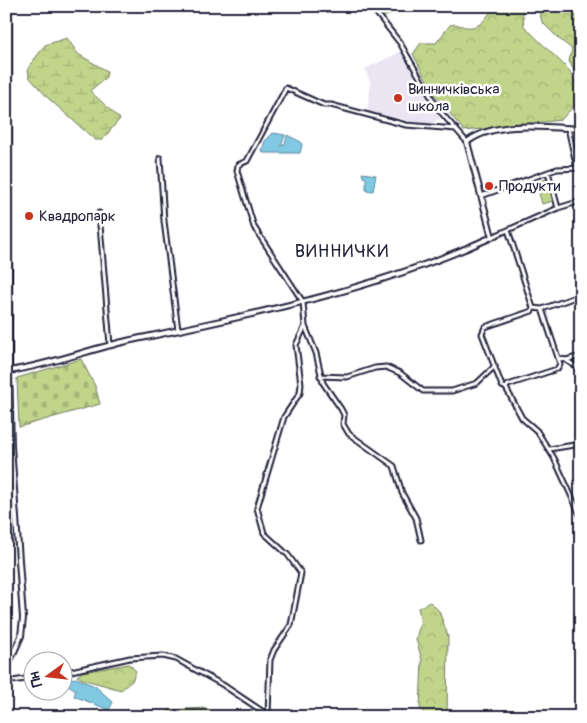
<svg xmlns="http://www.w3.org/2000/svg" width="587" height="723" font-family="Pangolin,sans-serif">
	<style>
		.built { fill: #ebe5f3 }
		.forest { fill: url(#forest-crowns); stroke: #717b62 }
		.wetland { fill: url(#wetland-marsh); stroke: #717b62 }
		.cemetery { fill: url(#cemetery-stones); stroke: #717b62 }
		.pitch { fill: #c0d48a; stroke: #717b62 }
		.water { fill: #81c9e2; stroke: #5b869f }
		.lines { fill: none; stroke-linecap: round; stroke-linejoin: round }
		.minor-casing { stroke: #22223b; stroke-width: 7 }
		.tertiary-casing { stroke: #22223b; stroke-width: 8 }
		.minor { stroke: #fff; stroke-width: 3 }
		.tertiary { stroke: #fff; stroke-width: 4 }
		.poi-dot { fill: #c8321e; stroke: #fff; stroke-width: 2 }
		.labels { text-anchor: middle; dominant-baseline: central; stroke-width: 5; stroke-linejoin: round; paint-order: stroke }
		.poi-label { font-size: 15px; fill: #22223b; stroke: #fff; text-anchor: start }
		.quarter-label { font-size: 18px; letter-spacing: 1px; fill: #22223b; stroke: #fff }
	</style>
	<defs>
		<pattern id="forest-crowns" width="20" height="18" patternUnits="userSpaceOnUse" patternTransform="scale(1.25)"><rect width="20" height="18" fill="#c0d48a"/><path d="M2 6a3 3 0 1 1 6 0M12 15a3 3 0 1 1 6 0" fill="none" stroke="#a5b678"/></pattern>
		<pattern id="wetland-marsh" width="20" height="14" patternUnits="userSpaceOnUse" patternTransform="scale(1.25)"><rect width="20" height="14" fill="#c0d48a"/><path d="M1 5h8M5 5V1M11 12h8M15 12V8" fill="none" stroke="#a5b678"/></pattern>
		<pattern id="cemetery-stones" width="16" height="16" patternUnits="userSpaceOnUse" patternTransform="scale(1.25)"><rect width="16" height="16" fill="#c0d48a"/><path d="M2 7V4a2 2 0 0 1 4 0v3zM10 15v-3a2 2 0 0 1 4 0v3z" fill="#a5b678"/></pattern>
	</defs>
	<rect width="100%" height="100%" fill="#fff"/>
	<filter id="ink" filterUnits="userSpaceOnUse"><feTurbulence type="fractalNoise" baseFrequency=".02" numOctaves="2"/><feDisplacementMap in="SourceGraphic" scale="10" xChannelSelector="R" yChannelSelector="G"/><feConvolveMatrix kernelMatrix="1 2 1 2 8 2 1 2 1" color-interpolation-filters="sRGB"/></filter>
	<g filter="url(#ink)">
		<path class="built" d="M402,51L440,119L427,125L367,111L371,84L365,69Z"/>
		<path class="forest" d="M375,6H407L382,18Z
			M494,6H522L524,26L569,70L581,92V98L561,120L464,131L434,94L413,54L421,43H436L450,25C457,23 459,26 466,27C481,29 487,17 494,6Z
			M538,6H570L581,24V85L569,61L572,49L559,39L542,22Z
			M430,602L439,611L448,636L447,717H427L420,708L422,660L416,639L421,620L418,608Z
			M129,664L136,671L132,681L121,690L82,679L77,676L82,672Z
			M206,708L216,717H164L169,710Z"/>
		<path class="wetland" d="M67,38L78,54L107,71L106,77L90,91L120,119L102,140H95L48,98L29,77L28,68L45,45Z"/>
		<path class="cemetery" d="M81,359L95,386L100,404L19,427L17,378Z"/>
		<path class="pitch" d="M547,179L553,201L542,204L536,182Z"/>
		<path class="water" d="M273,133L285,135L281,146L285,144L287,135L301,142L302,145L300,153H263L262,150L265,141Z
			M362,173L376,175L373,191L366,190V178L363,177Z
			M76,678L95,686L113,702L109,710L74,696L76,690L65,683L66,679Z"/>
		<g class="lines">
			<defs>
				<path id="minor" d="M371,6L400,43L438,109L467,142
					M568,128L577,168
					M160,158L164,221L178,330
					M548,172L558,208
					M481,196L557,169L581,168
					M99,213L110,345
					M492,237L558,208L581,201
					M533,308L532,311L485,327L482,334L502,386L506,388L522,418L537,431L554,458L581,517
					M542,309L581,295
					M305,326L316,353L323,383L341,409L344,415L343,424L349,434L394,466L402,493L416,518L421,540
					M559,358L566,360L581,356
					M567,361L577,367L581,378
					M320,376L347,377L375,368L386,367L400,373L423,391H452L477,383L495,366
					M506,388L508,385L557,369L560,364L542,309L533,308L508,230
					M549,449L581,444
					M62,673L130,658L163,656L176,659L223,685L268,715L270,660L274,650L291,625L301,573L288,555L264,533L257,508L284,417L300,393L301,384L296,345L305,326L303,302L254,227L237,171L238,165L247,161L286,88L324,105H331L406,125L456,129
					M6,682L32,678"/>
				<path id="tertiary" d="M9,371C49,365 88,350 127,341C251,315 377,290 492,237L467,142C495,120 547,127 581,129
					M6,670L21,636L23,618L11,446L9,371V6"/>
			</defs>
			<use href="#minor" class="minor-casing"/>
			<use href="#tertiary" class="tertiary-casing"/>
			<use href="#minor" class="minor"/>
			<use href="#tertiary" class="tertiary"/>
		</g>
	</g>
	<g class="poi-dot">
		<circle cx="398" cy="98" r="5"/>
		<circle cx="489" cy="186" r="5"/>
		<circle cx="29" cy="216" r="5"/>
	</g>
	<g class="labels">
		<g class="poi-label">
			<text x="408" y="89">Винничківська<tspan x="408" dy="17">школа</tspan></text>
			<text x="499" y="186">Продукти</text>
			<text x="39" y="216">Квадропарк</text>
		</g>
		<g class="quarter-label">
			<text x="342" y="251">ВИННИЧКИ</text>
		</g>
	</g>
	<rect width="587" height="723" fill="none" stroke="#fff" stroke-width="25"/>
	<rect x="12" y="12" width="562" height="698" fill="none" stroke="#22223b" stroke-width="2" filter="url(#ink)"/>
	<g transform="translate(48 676) rotate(255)"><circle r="24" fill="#ffffff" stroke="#a7a7b1"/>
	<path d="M0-4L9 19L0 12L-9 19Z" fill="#c8321e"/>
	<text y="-8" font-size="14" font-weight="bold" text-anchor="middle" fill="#22223b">Пн</text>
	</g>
</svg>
